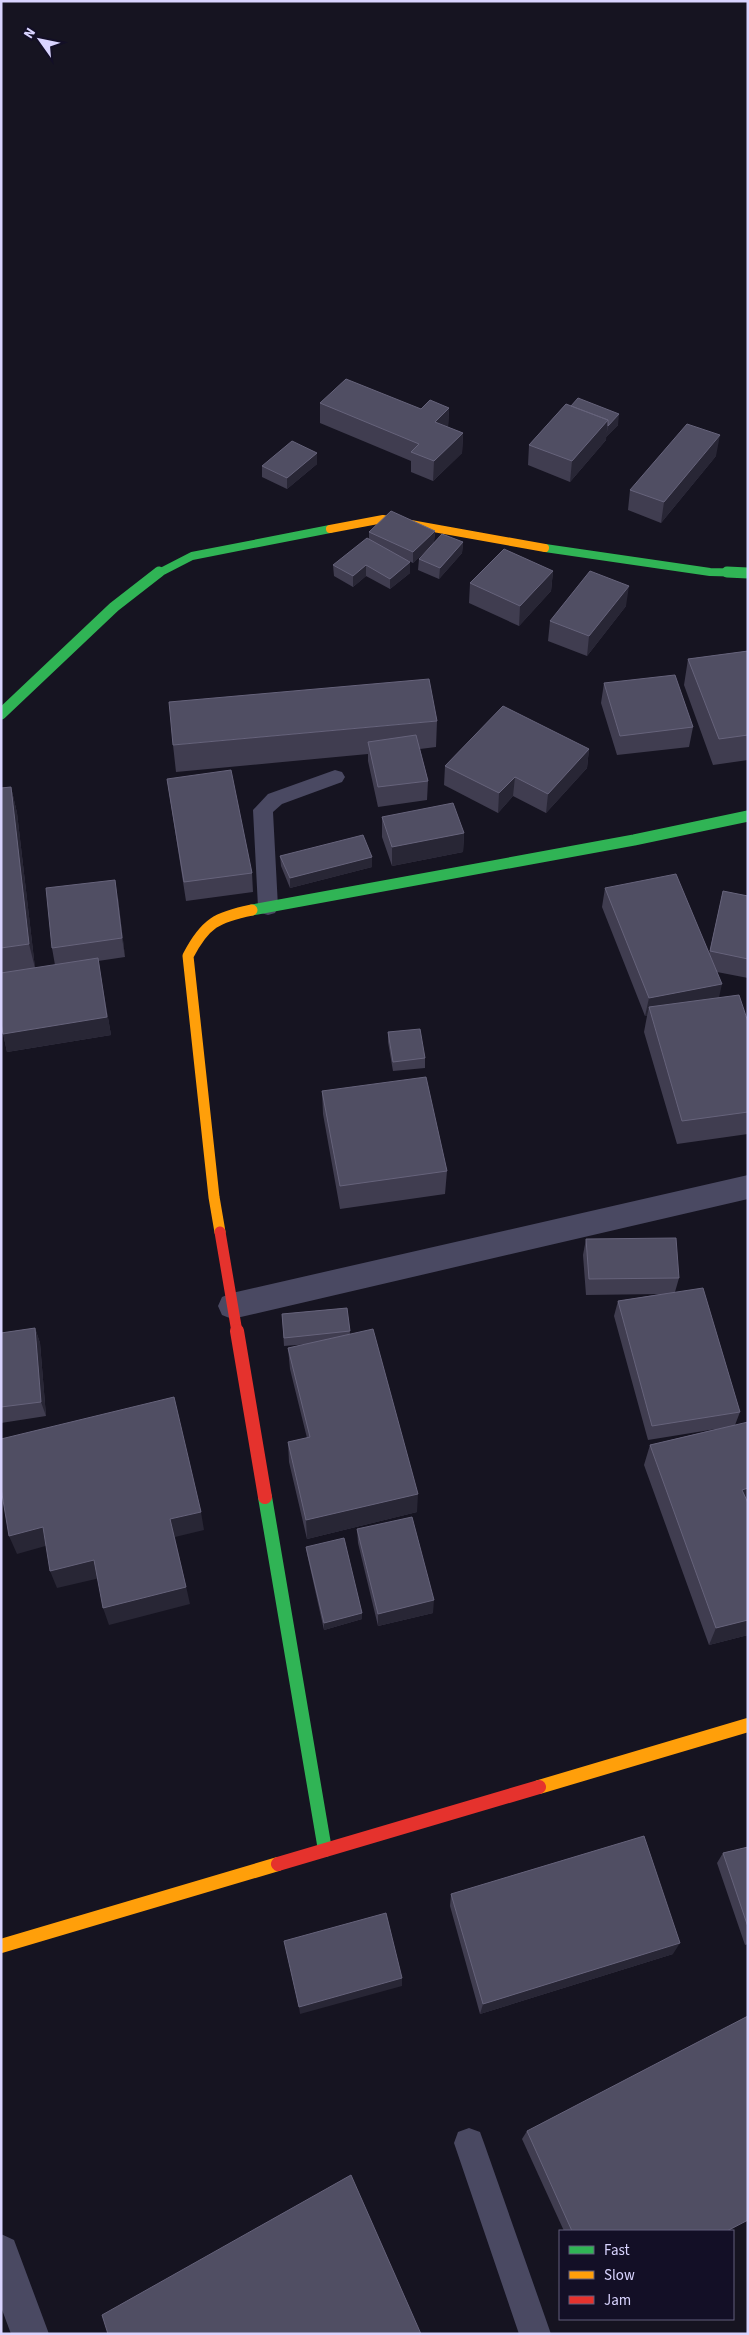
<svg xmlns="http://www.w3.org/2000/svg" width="749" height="2335" font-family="'Source Sans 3',sans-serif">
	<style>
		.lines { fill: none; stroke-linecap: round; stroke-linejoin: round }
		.lane { fill: #4a4962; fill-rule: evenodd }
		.street { fill: #4a4962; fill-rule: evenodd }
		.fast-far2 { stroke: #30b455; stroke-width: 8 }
		.fast-far1 { stroke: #30b455; stroke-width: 11 }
		.fast { stroke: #30b455; stroke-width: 14 }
		.slow-far2 { stroke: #ff9f0a; stroke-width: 8 }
		.slow-far1 { stroke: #ff9f0a; stroke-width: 11 }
		.slow { stroke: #ff9f0a; stroke-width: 14 }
		.jam-far1 { stroke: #e5322d; stroke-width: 11 }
		.jam { stroke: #e5322d; stroke-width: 14 }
		.wall { fill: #403d50 }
		.shaded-wall { fill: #282635 }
		.building { fill: #504e63; stroke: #66637b }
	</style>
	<rect width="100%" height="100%" fill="#161421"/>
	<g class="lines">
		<path class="lane" d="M335,770L342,772L345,777L342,782L282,804L273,812L278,907L275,913L268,915L261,913L258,907L253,810L268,794Z
			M469,2128L480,2132L484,2143L551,2334H519L454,2143L458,2132Z"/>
		<path class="street" d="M748,1175V1199L232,1319L222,1315L218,1306L222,1297L232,1293Z
			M1,2234L14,2240L49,2334H11L1,2307Z"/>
		<path class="fast-far2" d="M545,548L710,572L748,573
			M157,574L192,556L330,529"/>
		<path class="fast-far1" d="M727,572L748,573
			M1,714L114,607L159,572
			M252,910L634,840L748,816"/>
		<path class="fast" d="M265,1497L325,1850"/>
		<path class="slow-far2" d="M330,529L383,519L545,548"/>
		<path class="slow-far1" d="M220,1232L214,1197L188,956C205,923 217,917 252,910"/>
		<path class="slow" d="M539,1787L748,1725
			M1,1946L278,1864"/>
		<path class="jam-far1" d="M220,1232L237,1332"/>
		<path class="jam" d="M237,1331L265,1497
			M278,1864L539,1787"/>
	</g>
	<path class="wall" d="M320,403L421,409L449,408L448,427L463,433L462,453L433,481L411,472V461L320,423Z
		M566,404L618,425L606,437V440L570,482L528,465L529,445Z
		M317,453V464L287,489L262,477V466Z
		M716,456L661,523L628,510L630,490Z
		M435,531L434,542L413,563L407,560L410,562V573L390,589L366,576L353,587L334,576L333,565L369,539V532Z
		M463,542L462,553L439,579L418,570L419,559Z
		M553,571L551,591L519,626L469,603L470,583Z
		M626,606L587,656L548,641L550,621Z
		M748,651V760L713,765L684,685L688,659Z
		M604,683L693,727L689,747L617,755L601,703Z
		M437,721L436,747L420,749L428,781L427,800L378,807L368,761V754L176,772L173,745Z
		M589,749L587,768L546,813L513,796L498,813L444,785L445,766Z
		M167,779L252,873L253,892L186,901Z
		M11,787L17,813L35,968L55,965L52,948L118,898L125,957L98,961L111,1035L7,1052L1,1023V788Z
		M382,817L464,833L463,852L392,866L382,837Z
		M280,856L372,857V867L290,888L281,866Z
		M605,888L709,954L723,891L748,896V978L717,972L719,998L748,1022V1134L677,1144L644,1032L647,1016H645L602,907Z
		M388,1032L425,1058V1068L393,1071L388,1042Z
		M322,1091L447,1171L445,1194L340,1209L323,1114Z
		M586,1239L679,1278L675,1292L740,1412L735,1425L748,1635L709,1645L644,1465L650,1445L716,1429L648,1440L614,1316L618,1301L660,1294L586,1295L583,1255Z
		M347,1308L350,1334L417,1512L307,1539L289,1462L288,1442L307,1438L290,1369L288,1348L309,1344L284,1346L282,1314Z
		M35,1328L40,1343L46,1416L1,1423V1333Z
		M357,1529L433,1613L378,1626L358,1543Z
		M306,1547L362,1613V1619L324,1630L307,1554Z
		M748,1847V1944L745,1945L717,1863L723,1853Z
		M451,1894L673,1954L480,2014L450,1906Z
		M527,2131L727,2231H564L522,2139Z"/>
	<path class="shaded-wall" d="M449,408L448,428L435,422Z
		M619,414L618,425L606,437L608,426Z
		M608,420L606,440L570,482L572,461Z
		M463,433L462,453L433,481L434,461Z
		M720,435L716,456L661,523L664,502Z
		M317,453V464L287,489V478Z
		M435,531L434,542L413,563V552Z
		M463,542L462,553L439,579L440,568Z
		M410,562V573L390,589V579Z
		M366,565V576L353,587V576Z
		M553,571L551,591L519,626L520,606Z
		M629,586L626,606L587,656L589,636Z
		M589,749L587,768L546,813L548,794Z
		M515,777L513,796L498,813L499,793Z
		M11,787L17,813L35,968L29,944Z
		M464,833L463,852L392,866V847Z
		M372,857V867L290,888V878Z
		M115,880L118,898L125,957L122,938Z
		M98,958L111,1035L7,1052L3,1034Z
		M722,984L718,1002L649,1007L647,1016H645L649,998Z
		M35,1328L40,1343L46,1416L41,1402Z
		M748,1488V1505L742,1490Z
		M418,1494L417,1512L307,1539L306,1520Z
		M201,1512L204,1530L175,1537L190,1604L109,1625L103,1608L170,1519Z
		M43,1527L49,1545L17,1554L9,1536Z
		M94,1560L100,1578L57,1588L50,1571Z
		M434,1600L433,1613L378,1626V1614Z
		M362,1613V1619L324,1630V1623Z
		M748,1620V1635L709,1645L716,1628Z
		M680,1943L673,1954L480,2014L483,2004Z
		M402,1978V1986L300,2014L299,2007Z"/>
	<path class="building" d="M346,379L421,409L430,400L449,408L435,422L463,433L434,461L411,452L419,444L320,403Z
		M578,398L619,414L608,426V420L571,406Z
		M566,404L608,420L572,461L529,445Z
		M687,424L720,435L664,502L630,490Z
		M292,441L317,453L287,478L262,466Z
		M391,511L435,531L413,552L369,532Z
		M442,534L463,542L440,568L419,559Z
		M367,538L410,562L390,579L366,565L353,576L333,565Z
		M504,549L553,571L520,606L470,583Z
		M590,571L629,586L589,636L550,621Z
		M748,651V735L719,739L688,659Z
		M675,675L693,727L620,736L604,683Z
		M429,679L437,721L173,745L169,702Z
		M503,706L589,749L548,794L515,777L499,793L445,766Z
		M416,735L428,781L378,787L368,742Z
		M231,770L252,873L184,882L167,779Z
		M11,787L29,944L1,948V788Z
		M453,803L464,833L392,847L382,817Z
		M363,835L372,857L290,878L280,856Z
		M676,874L722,984L649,998L605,888Z
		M115,880L122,938L52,948L46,888Z
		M723,891L748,896V959L710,951Z
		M98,958L107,1017L3,1034L1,1023V973Z
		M739,995L748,1022V1112L682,1121L649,1007Z
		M420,1029L425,1058L393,1062L388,1032Z
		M426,1077L447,1171L340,1186L322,1091Z
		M676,1238L679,1278L589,1279L586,1239Z
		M703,1288L740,1412L652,1426L618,1301Z
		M347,1308L350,1331L284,1338L282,1314Z
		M35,1328L41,1402L1,1407V1333Z
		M373,1329L418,1494L306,1520L288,1442L310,1437L288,1348Z
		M174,1397L201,1512L170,1519L186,1587L103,1608L94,1560L50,1571L43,1527L9,1536L1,1488V1439Z
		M748,1422V1488L742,1490L748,1503V1620L716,1628L650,1445Z
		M412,1517L434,1600L378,1614L357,1529Z
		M344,1538L362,1613L324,1623L306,1547Z
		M644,1836L680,1943L483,2004L451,1894Z
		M748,1847V1927L723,1853Z
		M386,1913L402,1978L299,2007L284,1941Z
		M748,2016V2220L727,2231H572L527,2131Z
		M351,2175L421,2334H108L102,2315Z"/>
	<rect width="749" height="2335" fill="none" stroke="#d9d4ff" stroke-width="5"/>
	<rect x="559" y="2230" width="175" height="90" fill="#130f26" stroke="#625e7d"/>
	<rect x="569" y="2246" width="25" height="8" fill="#30b455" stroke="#625e7d"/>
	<text x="604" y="2255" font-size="15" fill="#d9d4ff">Fast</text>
	<rect x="569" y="2271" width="25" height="8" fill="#ff9f0a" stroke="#625e7d"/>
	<text x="604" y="2280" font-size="15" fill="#d9d4ff">Slow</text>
	<rect x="569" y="2296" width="25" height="8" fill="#e5322d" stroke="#625e7d"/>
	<text x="604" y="2305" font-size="15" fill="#d9d4ff">Jam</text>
	<g transform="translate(40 40) rotate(303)" stroke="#130f26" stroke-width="4" paint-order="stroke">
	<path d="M0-4L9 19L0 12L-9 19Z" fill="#d9d4ff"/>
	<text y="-8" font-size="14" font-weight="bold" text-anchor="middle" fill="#d9d4ff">N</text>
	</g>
</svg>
